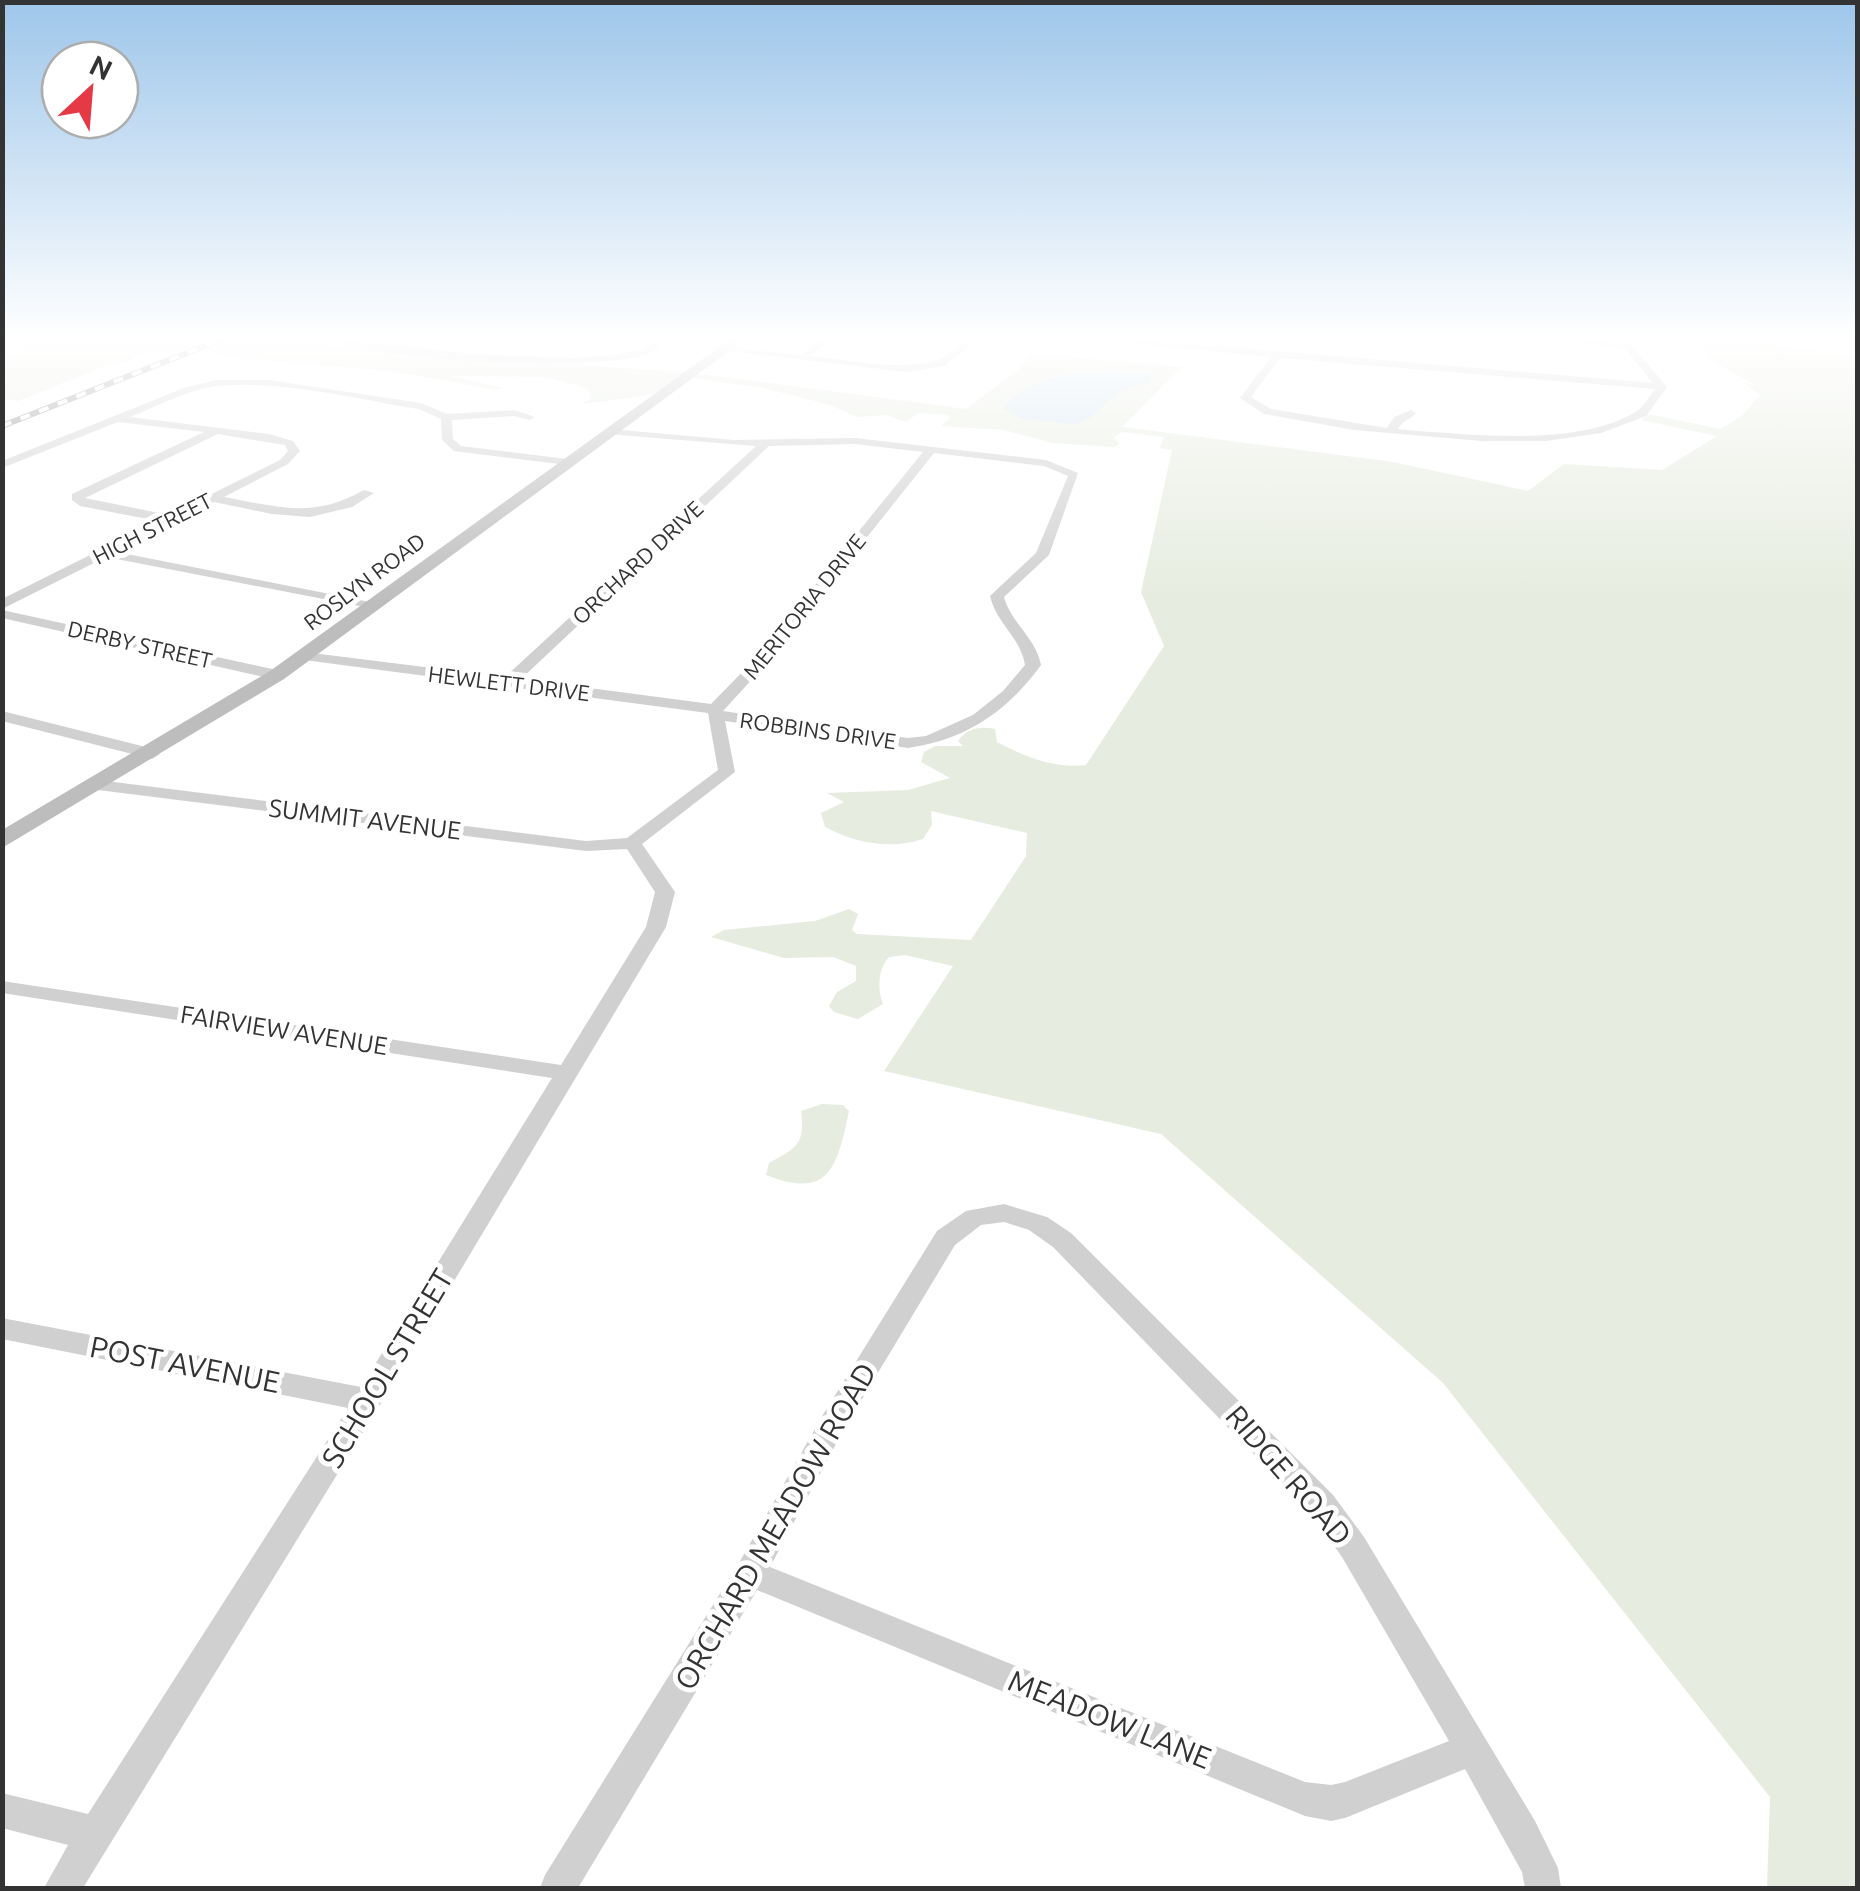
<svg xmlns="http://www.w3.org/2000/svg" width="1860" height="1891" font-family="Ubuntu,sans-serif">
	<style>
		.green { fill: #e6ecdf }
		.water { fill: #cfe2ee }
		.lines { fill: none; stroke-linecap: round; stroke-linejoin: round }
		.street { fill: #d0d0d0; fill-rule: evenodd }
		.secondary { fill: #bdbdbd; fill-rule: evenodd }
		.rail-casing { stroke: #888; stroke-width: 6 }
		.rail { stroke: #fff; stroke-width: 4; stroke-dasharray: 10; stroke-linecap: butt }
		.labels { text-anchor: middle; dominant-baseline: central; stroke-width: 10; stroke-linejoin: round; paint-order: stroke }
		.far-street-label { font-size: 22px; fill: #333; stroke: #fff }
		.street-label { font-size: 25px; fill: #333; stroke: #fff }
		.near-street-label { font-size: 30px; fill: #333; stroke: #fff }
	</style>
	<rect width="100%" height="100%" fill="#fff"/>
	<path class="green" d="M3,338L204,343C179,353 155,348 130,357L133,361L110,364L18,401L3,399V360L35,347L3,346Z
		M229,338L693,373L966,409L1017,371L1030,353L1182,367L1122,427L1393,462L1528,491L1564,464L1662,470L1717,436L1641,420L1649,414L1720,429L1743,415L1760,395L1745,383L1757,386L1711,360L1695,343L1630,338H1700L1857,354V1888H1767L1770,1797L1443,1383L1161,1134L884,1071L953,966L905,955L889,957C878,969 877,989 883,1004L858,1019L834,1012L829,1006L837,992L856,981V966L833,957L784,958L711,937L724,930L815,921L849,909L858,914L852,930L857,934L971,940L1026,856L1027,833L931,811L932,825L923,839C889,850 856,843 825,827L821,813L844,802L827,793L908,790L950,778L921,762L924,752L935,746H963L958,741C967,728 980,726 995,729L997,742C1023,756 1055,769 1086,765L1164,646L1141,592L1172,450L1160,448L1164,437L1122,432L1114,437L1119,444L1114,447L1052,443L1004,430L941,426L950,418L948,415L918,413L906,422L886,415L858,417L827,404L763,388L686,377L650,395L581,404L591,399L588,388L544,377L450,376L504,388L492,389L390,371L225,357L202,351Z
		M822,1104L843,1105L849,1111C837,1168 829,1200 766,1175L769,1163C797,1147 805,1145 801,1111Z"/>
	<path class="water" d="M1122,371L1151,374L1149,382L1119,392L1090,418L1075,424L1022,419L1003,408C1033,374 1079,370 1122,371Z"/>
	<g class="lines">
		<path class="street" d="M328,338L471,354L571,358L614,355L643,349L657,338H667C662,343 656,350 649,353C605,373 370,361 328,338Z
			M821,338H831L811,356C850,360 893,370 931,362C951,359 960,338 980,338L944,366L907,372L720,350L725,347L801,355Z
			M1079,338H1122L1653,383L1624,348L1542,338L1619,342L1617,338H1626L1667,387L1646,416L1601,433L1546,441H1482L1354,430L1264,414L1240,398L1271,357ZM1280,358L1655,389C1649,397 1643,408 1634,413C1575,446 1482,435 1416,431L1398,429C1403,420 1410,420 1416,413L1411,410L1394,417L1387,428L1271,409L1251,397Z
			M216,380H269L421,403L447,414L514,410L535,417L530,420L514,416L452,420L453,439L461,446L567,459L573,462L567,465L454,451L442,440L441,419L419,409C354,399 284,380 218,386C188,389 158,406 130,417L269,434L293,441L300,451L288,464L224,497C278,507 313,519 364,490L374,493L352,507L310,517L272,514L214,502L117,552L370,602L377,606L375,609L106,557L2,609V599L158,521L80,506L72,500V494L204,432L118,422L2,468V461L184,388ZM218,434L285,445L288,451L280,460L169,515L85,498Z
			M610,429L734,440L855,438L1046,460L1078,473L1049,555L1004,597C1011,623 1036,638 1041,665C1007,712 965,740 908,748L725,721L735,772L642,844L675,892L666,927L378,1408L83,1888H44L68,1845L2,1828V1793L88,1814L348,1408L2,1339V1318L361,1387L552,1078L2,993V981L561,1065L646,927L655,892L627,849L586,851L98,790L89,785L98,780L586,841L627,838L718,770L708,713L304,660L297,656L304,652L505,677L756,446L606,434L605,432ZM855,444L923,452L756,658L711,704L521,679L769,446ZM934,453L1044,466L1068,476L1036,553L990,596C996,623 1021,638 1025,665L1003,691L973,715L926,736L908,738L723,711L766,664Z
			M2,610L277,670L285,675L277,680L2,618Z
			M2,711L158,750L160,754L152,759L2,721Z
			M1004,1204L1047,1217L1071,1233L1333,1495L1364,1537L1535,1821L1558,1868L1561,1888H1525L1522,1872L1465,1769L1345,1818L1331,1821L1305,1816L757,1590L578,1888H540L545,1875L739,1563L824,1413L937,1231L966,1211ZM1004,1222L1029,1230L1053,1247L1311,1513L1342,1557L1449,1741L1345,1782L1331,1785L1305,1782L770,1567L844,1429L955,1245L981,1225Z"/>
		<path class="secondary" d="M732,338H747L284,679L2,848V830L270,671Z"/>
		<defs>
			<path id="rail" d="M2,426L225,338"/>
		</defs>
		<use href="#rail" class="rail-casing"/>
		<use href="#rail" class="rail"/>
	</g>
	<linearGradient id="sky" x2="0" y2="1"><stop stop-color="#9ec6ea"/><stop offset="0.56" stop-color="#fff"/><stop offset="1" stop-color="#fff" stop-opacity="0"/></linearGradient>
	<rect width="1860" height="603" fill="url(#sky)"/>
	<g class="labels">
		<g class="far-street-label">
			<text transform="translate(152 528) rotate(-27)">HIGH STREET</text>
			<text transform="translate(637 562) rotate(-43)">ORCHARD DRIVE</text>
			<text transform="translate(364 581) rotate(-37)">ROSLYN ROAD</text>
			<text transform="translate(804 606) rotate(-51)">MERITORIA DRIVE</text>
			<text transform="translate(140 644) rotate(13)">DERBY STREET</text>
			<text transform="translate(509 683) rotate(7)">HEWLETT DRIVE</text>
			<text transform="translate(818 730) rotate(8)">ROBBINS DRIVE</text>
		</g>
		<g class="street-label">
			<text transform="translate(365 819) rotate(7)">SUMMIT AVENUE</text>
			<text transform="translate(284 1030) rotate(9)">FAIRVIEW AVENUE</text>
		</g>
		<g class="near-street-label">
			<text transform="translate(185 1364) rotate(11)">POST AVENUE</text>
			<text transform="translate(387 1368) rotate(-59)">SCHOOL STREET</text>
			<text transform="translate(1289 1475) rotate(49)">RIDGE ROAD</text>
			<text transform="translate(775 1526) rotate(-60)">ORCHARD MEADOW ROAD</text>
			<text transform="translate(1110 1719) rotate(22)">MEADOW LANE</text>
		</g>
	</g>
	<rect width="1860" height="1891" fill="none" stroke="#333333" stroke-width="10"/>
	<g transform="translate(90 90) rotate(26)"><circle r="48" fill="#ffffff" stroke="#adadad" stroke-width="2.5"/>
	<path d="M0-8L18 38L0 25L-18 38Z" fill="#e63946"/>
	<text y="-15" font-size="28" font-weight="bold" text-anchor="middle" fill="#333333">N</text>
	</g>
</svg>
